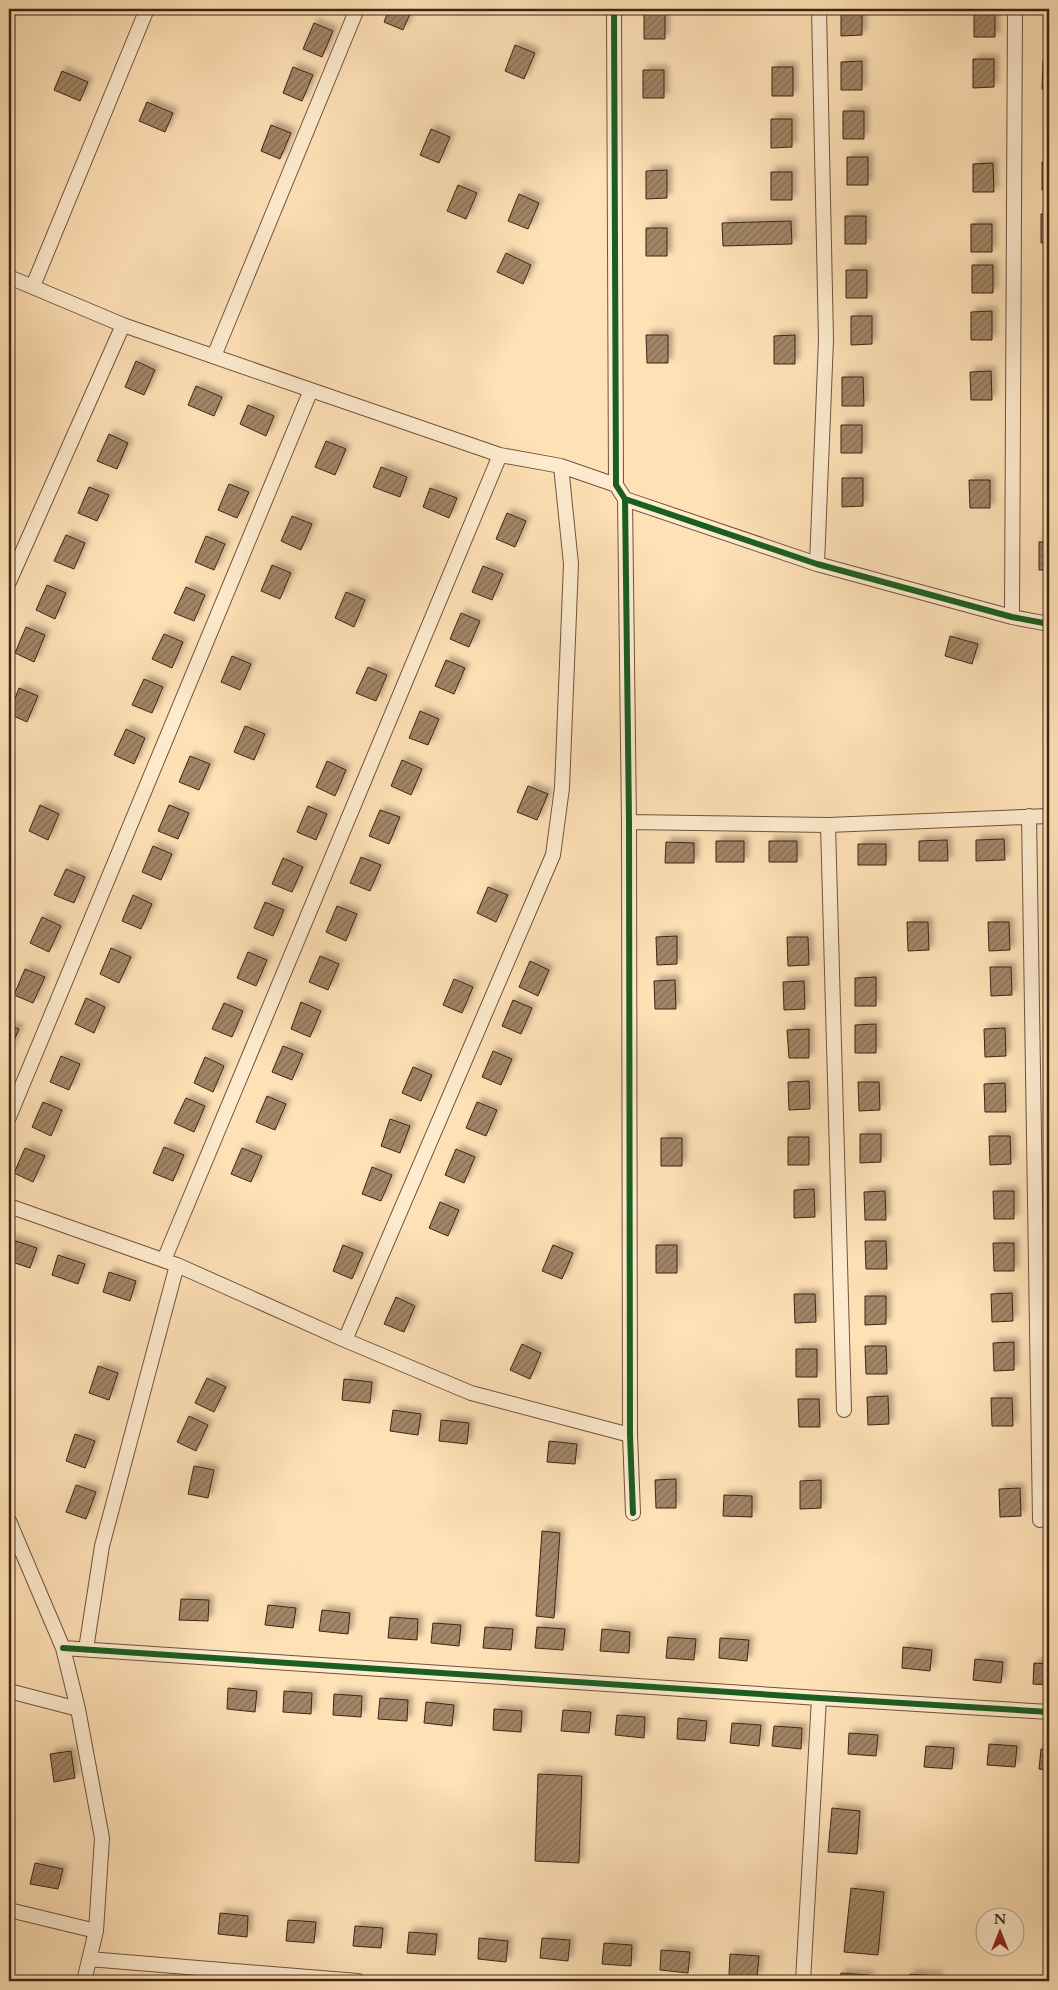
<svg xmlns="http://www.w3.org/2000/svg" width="1058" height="1990" font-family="Cardo,serif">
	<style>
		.building { fill: url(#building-hatch); stroke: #402412; filter: url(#shadow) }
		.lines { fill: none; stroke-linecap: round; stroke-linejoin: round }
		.minor-casing { stroke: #70533b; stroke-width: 16 }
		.minor { stroke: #ffecd0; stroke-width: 14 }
		.cycleway-casing { stroke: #ffecd0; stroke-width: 9 }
		.cycleway { stroke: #1b5e20; stroke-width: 6 }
	</style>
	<defs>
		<pattern id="building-hatch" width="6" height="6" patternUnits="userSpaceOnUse" patternTransform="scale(1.25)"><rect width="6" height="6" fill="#a38667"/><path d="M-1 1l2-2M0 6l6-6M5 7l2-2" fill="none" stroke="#866d53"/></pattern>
		<filter id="shadow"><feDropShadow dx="4.5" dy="-4.5" stdDeviation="2.5" flood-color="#0004"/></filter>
	</defs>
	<rect width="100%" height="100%" fill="#ffe1b6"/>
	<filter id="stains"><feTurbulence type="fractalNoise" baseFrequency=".004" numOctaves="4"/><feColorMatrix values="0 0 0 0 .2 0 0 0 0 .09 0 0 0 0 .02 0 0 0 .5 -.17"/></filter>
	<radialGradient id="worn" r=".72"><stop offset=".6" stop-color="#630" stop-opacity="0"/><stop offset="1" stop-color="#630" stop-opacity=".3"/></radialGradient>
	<path class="building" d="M389,9H412L403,30L384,22Z
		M841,9H862V35L841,36Z
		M974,9H995V37H974Z
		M644,10H665V39H644Z
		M314,23L333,31L322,57L303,49Z
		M515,45L535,53L524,79L505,71Z
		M973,59H994V87L973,88Z
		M862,61V90H841V62Z
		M1043,61H1049V90L1042,89Z
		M293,67L313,75L302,101L283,93Z
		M772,67H793V96H772Z
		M643,70H664V98H643Z
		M62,71L88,82L80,101L54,90Z
		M147,102L173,113L165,132L139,121Z
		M843,111H864V139H843Z
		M771,119H792V147L771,148Z
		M271,125L291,133L280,159L261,151Z
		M431,129L450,137L439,163L420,155Z
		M847,157H868V185H847Z
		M1042,162H1049V190H1042Z
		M993,163L994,192H973V164Z
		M667,170V198L646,199V171Z
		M771,172H792V200H771Z
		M458,185L477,193L466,219L447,211Z
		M519,194L539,203L528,229L508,221Z
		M1041,214H1049V243H1041Z
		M845,216H866V244H845Z
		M791,221L792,244L723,246L722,223Z
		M971,224H992V252H971Z
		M646,228H667V256H646Z
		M506,253L531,265L523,284L497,272Z
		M972,265H993V293H972Z
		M846,270H867V298H846Z
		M1046,270H1049V298H1046Z
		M992,311V340H971V312Z
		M851,316H872V344L851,345Z
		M646,335H668V363H647Z
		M795,335V364H774V336Z
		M136,361L155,370L144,395L125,387Z
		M991,371L992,400H971L970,372Z
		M842,377H863L864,406H842Z
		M196,386L222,397L214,416L188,405Z
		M248,405L274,416L266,436L240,424Z
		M841,425H862V453H841Z
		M109,434L128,443L117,469L97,461Z
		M326,441L346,449L335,475L315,467Z
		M381,467L407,477L400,497L373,487Z
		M842,478H863V506L842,507Z
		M969,480H990V508H970Z
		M229,484L249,492L237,518L218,510Z
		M89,487L109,495L97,521L78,513Z
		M430,488L457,498L449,518L423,507Z
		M507,513L526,521L515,547L496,539Z
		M292,516L312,524L301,550L281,541Z
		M66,535L85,543L74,569L54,561Z
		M206,536L225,544L214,570L195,562Z
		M1039,542H1049V570H1039Z
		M272,565L291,573L280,599L261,591Z
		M483,566L503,574L492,600L472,592Z
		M47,585L66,593L55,619L36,610Z
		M186,587L205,595L194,621L174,613Z
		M346,592L365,600L354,627L335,618Z
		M461,613L480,621L469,647L450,639Z
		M26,627L45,635L34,662L15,653Z
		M164,634L183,642L172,668L152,659Z
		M950,636L978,644L972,664L945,656Z
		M232,656L251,664L240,690L221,682Z
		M446,660L465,668L454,694L435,686Z
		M368,667L387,675L376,701L356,693Z
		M144,679L163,687L152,713L132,705Z
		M19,688L38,696L27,722L9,714Z
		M420,711L439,719L428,745L409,738Z
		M245,726L265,734L254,760L234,752Z
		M126,729L145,738L134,764L114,755Z
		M190,756L210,764L199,790L179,782Z
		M402,760L422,769L411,795L391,786Z
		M327,761L346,770L335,796L316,787Z
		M528,786L548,794L537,820L517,812Z
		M40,805L59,814L48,840L29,831Z
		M169,805L189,813L178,839L158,831Z
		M308,806L327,814L316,840L297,832Z
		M380,810L400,817L389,844L369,836Z
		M1048,829H1049V910H1048Z
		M1004,839L1005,860L976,861V840Z
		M947,840L948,861H919V841Z
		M716,841H744V862H716Z
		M769,841H797V862H769Z
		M666,842L694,843V863H665Z
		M858,844H886V865H858Z
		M153,846L172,854L161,880L142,872Z
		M361,857L381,865L370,891L350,883Z
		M283,858L303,867L292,892L272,884Z
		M66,869L85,877L74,903L54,895Z
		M488,887L508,895L496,922L477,913Z
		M133,895L152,904L141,929L122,921Z
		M265,902L284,910L273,936L254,928Z
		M337,906L357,914L346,941L326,932Z
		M42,917L61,926L49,952L30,943Z
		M907,922H928L929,950L908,951Z
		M988,922H1009L1010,950L989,951Z
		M677,936V964L657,965L656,937Z
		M787,937H808L809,965L788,966Z
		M111,948L131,957L119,983L100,974Z
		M248,952L267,960L256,986L237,978Z
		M320,956L339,964L328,990L309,982Z
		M530,961L549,970L538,996L519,987Z
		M990,967H1011L1012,995L991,996Z
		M25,969L45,977L33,1003L14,995Z
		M876,977V1006H855V978Z
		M454,979L473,987L462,1013L443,1005Z
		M675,980L676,1009H655L654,981Z
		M804,981L805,1009L784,1010L783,982Z
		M86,998L105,1007L94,1033L75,1024Z
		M513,1000L532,1008L521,1034L502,1026Z
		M301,1002L321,1011L310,1037L291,1029Z
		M224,1003L243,1011L232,1037L212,1029Z
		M876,1024V1053H855V1025Z
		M9,1025L19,1029L9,1052Z
		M1005,1028L1006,1056L985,1057L984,1029Z
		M809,1029V1058H789L787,1030Z
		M283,1046L303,1054L292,1080L272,1072Z
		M493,1051L512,1059L501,1085L482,1077Z
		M61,1056L80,1064L69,1090L50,1082Z
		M205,1057L224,1066L213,1092L194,1083Z
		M413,1067L432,1075L421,1101L402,1093Z
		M809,1081L810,1109L789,1110L788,1082Z
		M858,1082H879L880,1110L859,1111Z
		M1005,1083L1006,1112H985L984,1084Z
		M267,1096L286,1104L275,1130L256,1122Z
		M186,1098L205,1106L194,1132L174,1123Z
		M43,1102L62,1110L51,1136L32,1127Z
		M477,1102L497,1110L486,1136L466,1128Z
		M390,1119L410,1126L400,1153L381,1146Z
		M860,1134H881V1162L860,1163Z
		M989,1136H1010L1011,1164L990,1165Z
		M788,1137H809V1165H788Z
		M661,1138H682V1166H661Z
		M164,1147L184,1155L173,1181L153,1173Z
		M25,1148L45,1156L33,1182L14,1173Z
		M242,1148L262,1156L251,1182L231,1174Z
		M456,1149L475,1157L464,1183L445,1175Z
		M372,1167L392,1175L381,1201L362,1194Z
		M814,1189L815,1217L794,1218V1190Z
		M885,1191L886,1220H865L864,1192Z
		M993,1191H1014V1219H994Z
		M440,1202L459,1210L448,1236L429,1228Z
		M10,1239L37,1248L30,1268L9,1261Z
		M865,1241H886L887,1269H866Z
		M993,1243H1014V1271H994Z
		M343,1245L363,1253L352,1279L333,1271Z
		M553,1245L573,1253L562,1279L542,1271Z
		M656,1245H677V1273H656Z
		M58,1255L85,1264L78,1284L52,1275Z
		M109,1272L136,1281L130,1301L103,1292Z
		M1012,1293L1013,1321L992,1322L991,1294Z
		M794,1294H815L816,1322L795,1323Z
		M865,1296H886V1324L865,1325Z
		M396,1297L415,1306L404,1332L384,1324Z
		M1014,1342V1370L994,1371L993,1343Z
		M522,1344L541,1353L530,1379L510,1370Z
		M865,1346H886L887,1374H866Z
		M796,1349H817V1377H796Z
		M98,1366L118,1373L109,1400L89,1393Z
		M207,1378L226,1387L214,1412L195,1403Z
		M344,1379L372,1382L370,1403L342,1400Z
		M888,1396L889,1424L868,1425L867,1397Z
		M991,1398H1012L1013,1426H992Z
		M798,1399H819L820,1427H799Z
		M393,1410L421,1414L418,1435L390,1431Z
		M189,1416L208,1425L196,1451L177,1442Z
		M441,1420L469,1423L467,1444L439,1441Z
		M75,1434L95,1441L85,1468L66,1461Z
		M549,1441L577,1444L575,1464L547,1462Z
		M194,1466L214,1470L208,1498L188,1494Z
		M676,1479V1508H656L655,1480Z
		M821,1480V1508L800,1509V1481Z
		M76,1485L96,1492L86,1519L66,1512Z
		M1020,1488L1021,1516L1000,1517L999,1489Z
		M724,1495L752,1496V1517L723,1516Z
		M542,1531L560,1533L554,1618L536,1616Z
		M181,1599L209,1600L208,1621L179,1620Z
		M268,1605L296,1608L293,1628L265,1625Z
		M322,1610L350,1613L348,1634L319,1631Z
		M390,1617L418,1619L417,1640L388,1638Z
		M433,1623L461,1625L459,1646L431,1643Z
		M485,1627L513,1629L511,1650L483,1648Z
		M537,1627L565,1629L563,1650L535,1648Z
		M602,1629L630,1632L629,1653L600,1651Z
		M668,1637L696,1639L694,1660L666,1658Z
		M720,1638L749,1640L747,1661L719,1658Z
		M903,1647L932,1650L930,1671L902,1668Z
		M975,1659L1003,1662L1001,1683L973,1680Z
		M1034,1663L1049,1664V1685L1033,1684Z
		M228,1688L257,1691L255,1712L227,1709Z
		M284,1691L312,1693L311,1714L283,1712Z
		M334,1694L362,1696L361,1717L333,1715Z
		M380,1698L408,1700L407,1721L378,1719Z
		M426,1702L454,1705L452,1726L424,1723Z
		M494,1709L522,1711L521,1732L493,1730Z
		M563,1710L591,1712L589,1733L561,1731Z
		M617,1715L645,1717L644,1738L615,1735Z
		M678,1718L707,1721L705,1741L677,1739Z
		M732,1723L761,1725L759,1746L730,1743Z
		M774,1726L802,1728L801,1749L772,1746Z
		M849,1733L878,1735L876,1756L848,1754Z
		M989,1744L1017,1746L1015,1767L987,1765Z
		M926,1746L954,1748L952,1769L924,1767Z
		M1041,1749H1049V1770L1039,1769Z
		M71,1751L75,1778L54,1782L50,1754Z
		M538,1774L582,1776L579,1863L535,1861Z
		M832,1808L860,1811L857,1854L828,1852Z
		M35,1863L63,1869L58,1889L30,1884Z
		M851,1888L884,1892L878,1955L844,1952Z
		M220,1913L248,1916L247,1937L218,1934Z
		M288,1920L316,1922L314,1943L286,1941Z
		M355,1926L383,1928L381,1948L353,1946Z
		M409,1932L437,1934L435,1955L407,1953Z
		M479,1938L508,1941L506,1962L478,1959Z
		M542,1938L570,1940L568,1961L540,1958Z
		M604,1943L632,1945L631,1966L602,1964Z
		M661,1950L690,1952L688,1973L660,1970Z
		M730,1954L759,1956L757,1977L729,1975Z
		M841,1973L869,1975V1981H840Z
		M910,1974L938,1976V1981H909Z"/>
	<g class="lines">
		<defs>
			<path id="minor" d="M614,9L616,485L625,499L817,564L1012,617L1049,624
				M9,277L123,325L311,390L500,455L561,466L616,485
				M33,286L147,9
				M214,356L357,9
				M625,499L629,822L630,1435L633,1513
				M817,564L826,340L819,9
				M9,582L123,325
				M1012,617L1015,9
				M1029,816L1040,1520
				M629,822L828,825L1049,816
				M828,825L844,1410
				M9,1117L311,390
				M9,1206L177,1265L345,1340L471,1393L630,1435
				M164,1260L500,455
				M345,1340L553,855L562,788L571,564L561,466
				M9,1521L63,1648L78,1709L102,1838L96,1931L84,1981
				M63,1648L819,1698L1049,1712
				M86,1649L102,1546L177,1265
				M9,1691L78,1709
				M9,1910L96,1931
				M89,1959L358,1981
				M803,1981L819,1698"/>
		</defs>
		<use href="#minor" class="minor-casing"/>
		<use href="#minor" class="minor"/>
		<defs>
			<path id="cycleway" d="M614,9L616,485L625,499L817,564L1012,617L1049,624
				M625,499L629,822L630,1435L633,1513
				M63,1648L819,1698L1049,1712"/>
		</defs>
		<use href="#cycleway" class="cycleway-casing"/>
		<use href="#cycleway" class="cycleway"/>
	</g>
	<rect width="1058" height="1990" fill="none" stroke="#ffe1b6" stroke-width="30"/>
	<rect x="10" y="10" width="1038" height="1970" fill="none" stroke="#402412" stroke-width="2.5"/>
	<rect x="15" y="15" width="1028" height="1960" fill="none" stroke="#402412"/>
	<g transform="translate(1000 1932)"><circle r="24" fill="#ffecd0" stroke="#b39c84"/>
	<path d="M0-4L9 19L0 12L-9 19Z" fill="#8f2418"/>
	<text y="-8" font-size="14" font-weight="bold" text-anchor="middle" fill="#402412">N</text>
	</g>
	<rect width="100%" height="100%" filter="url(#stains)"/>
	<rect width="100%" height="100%" fill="url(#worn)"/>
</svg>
